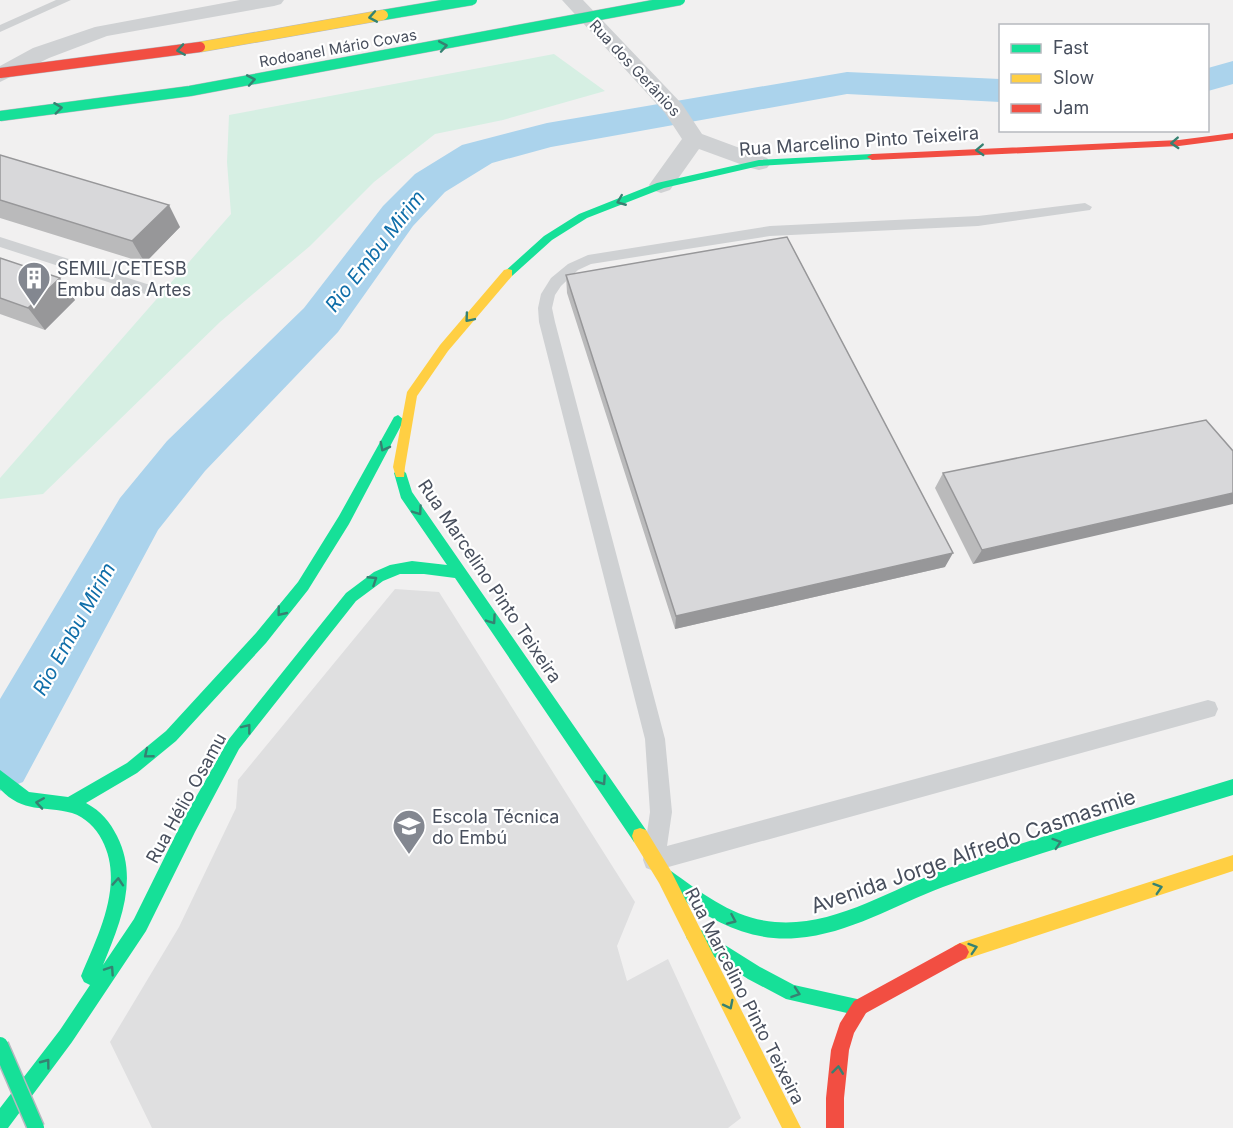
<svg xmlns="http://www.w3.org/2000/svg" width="1233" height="1128" font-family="Inter,sans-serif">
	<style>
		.education { fill: #dfdfe0 }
		.green { fill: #d6efe3 }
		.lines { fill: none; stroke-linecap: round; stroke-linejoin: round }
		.river { fill: #abd3ec; fill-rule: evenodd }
		.lane { fill: #cfd1d3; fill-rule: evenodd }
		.street { fill: #cfd1d3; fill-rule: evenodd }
		.fast { fill: #16e098; fill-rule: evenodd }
		.slow { fill: #ffcf43; fill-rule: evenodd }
		.jam { fill: #f24e42; fill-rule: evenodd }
		.fast-bridge-far1-casing { stroke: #b6b8bf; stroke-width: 11; stroke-linecap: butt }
		.fast-bridge-casing { stroke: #b6b8bf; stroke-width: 19; stroke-linecap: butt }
		.slow-bridge-casing { stroke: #b6b8bf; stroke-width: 11; stroke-linecap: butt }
		.jam-bridge-casing { stroke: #b6b8bf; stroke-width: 11; stroke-linecap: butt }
		.fast-bridge-far1 { stroke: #16e098; stroke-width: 10 }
		.fast-bridge { stroke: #16e098; stroke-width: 16 }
		.slow-bridge { stroke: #ffcf43; stroke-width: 10 }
		.jam-bridge { stroke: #f24e42; stroke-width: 10 }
		.wall { fill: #bababb }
		.shaded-wall { fill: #979799 }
		.building { fill: #d8d8da; stroke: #979799; stroke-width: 1.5 }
		.oneway { stroke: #368272 }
		.labels { text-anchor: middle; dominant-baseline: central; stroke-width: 4.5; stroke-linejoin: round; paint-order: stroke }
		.far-street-label { font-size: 15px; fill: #484f5d; stroke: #fff }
		.street-label { font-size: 18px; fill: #484f5d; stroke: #fff }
		.poi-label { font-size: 18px; fill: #484f5d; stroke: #fff; text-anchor: start }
		.water-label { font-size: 20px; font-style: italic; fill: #0f6ea9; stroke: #fff }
		.near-street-label { font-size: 21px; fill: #484f5d; stroke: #fff }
	</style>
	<rect width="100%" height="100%" fill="#f1f0f0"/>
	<path class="education" d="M395,589L439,592L635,902L617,946L627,981L668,959L741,1118L728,1128H152L110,1042L179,927L236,808L238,780Z"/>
	<path class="green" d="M554,54L605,91L503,120L435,134L374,182L310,246L220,322L43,494L0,499V478L231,214L227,162L229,115Z"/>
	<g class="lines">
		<path class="river" d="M1233,61V84L1208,91V68Z
			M847,72L1000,79V102L847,94L551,147L492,163L445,192L413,226L338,332L205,471L158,530L23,782L0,791V699L120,498L167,441L304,308L383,206L415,174L462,145L547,123Z"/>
		<path class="lane" d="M56,0H71L0,32V25Z
			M1085,203L1092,207L1090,210L978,226L770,236L591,264L578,270L561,286L555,295L552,308L555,322L665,739L672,812L667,846L1208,700L1215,702L1218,709L1215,716L1208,718L654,871L646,868L643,860L650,812L645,739L539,322L538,308L541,294L551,278L568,264L588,255L770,226L978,216Z
			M0,237L150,285L152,289L145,294L0,247Z"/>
		<path class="street" d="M240,0H284L281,4L274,6L107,36L49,58L0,82V66L33,48L95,27Z
			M562,0H583L682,104L702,134L767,158L771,163L767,168L759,170L751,168L699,149L670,190L661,193L652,190L649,185L682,139L665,113Z"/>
		<path class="fast" d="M872,154L877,157L875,159L759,166L664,188L587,218L552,240L512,276H504L503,273L544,236L579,214L657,183L759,160Z
			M398,415L404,420L349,524L308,590L266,643L176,741L137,773L86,803C101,811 110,822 117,836C139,879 120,924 103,965L134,919L183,820L229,739L346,593L374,572L390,565L412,561L447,565L401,498L394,473L400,468L406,473L412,492L646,830L648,836L646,842L640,844L634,842L455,578L424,574H400L383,581L356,601L239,749L195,832L146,931L72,1042L8,1128H0V1108L60,1030L90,985L84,982L81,976C98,935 125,884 102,840C96,828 85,817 72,813C43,805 24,814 0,789V770L29,792L68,797L127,763L166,731L256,633L298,582L339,516L394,417Z
			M1233,779V795C1136,825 1038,852 943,887C895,905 849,934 797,938C753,942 715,923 680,898C672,892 661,887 657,877L659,871L665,869L671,871C703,894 735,919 775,922C834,927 890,890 943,870C1038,836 1136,809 1233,779Z
			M693,925L760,967L794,985L866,1001L869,1007L866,1013L860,1016L786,999L748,979L687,939L685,933L687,927Z"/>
		<path class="slow" d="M508,269L512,270V276L448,351L417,396L405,467L404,477H396L393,467L407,392L440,345L504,270Z
			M640,828L646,830L671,871L801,1128H782L659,883L634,842L632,836L634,830Z
			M1233,855V871L960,961L954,958L951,952L954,946L960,943Z"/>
		<path class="jam" d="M1233,133V139L1179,146L872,160L867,157L872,154L1179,140Z
			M960,943L966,946L969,952L966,958L866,1013L854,1033L849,1050L844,1098V1128H826V1098L831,1050L840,1023L854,1001Z"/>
		<defs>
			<path id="fast-bridge-far1" d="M383,15L472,0
				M0,116L190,91L680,0"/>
			<path id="fast-bridge" d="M0,1045L36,1128"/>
			<path id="slow-bridge" d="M200,47L383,15"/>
			<path id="jam-bridge" d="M0,73L200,47"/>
		</defs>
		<use href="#fast-bridge-far1" class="fast-bridge-far1-casing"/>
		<use href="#fast-bridge" class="fast-bridge-casing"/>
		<use href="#slow-bridge" class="slow-bridge-casing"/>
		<use href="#jam-bridge" class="jam-bridge-casing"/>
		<use href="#fast-bridge-far1" class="fast-bridge-far1"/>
		<use href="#fast-bridge" class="fast-bridge"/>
		<use href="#slow-bridge" class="slow-bridge"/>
		<use href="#jam-bridge" class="jam-bridge"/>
	</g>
	<path class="wall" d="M0,155L180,227L145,263L0,218Z
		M0,258L75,300L45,330L0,314Z
		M566,275L945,567L675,629L567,293Z
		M1206,420L973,564L935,488L943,473Z"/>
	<path class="shaded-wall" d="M169,205L180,227L145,263L132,241Z
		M60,278L75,300L45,330L28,308Z
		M1233,493V504L973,564L982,550Z
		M953,553L945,567L675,629L676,616Z"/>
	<path class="building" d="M0,155L169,205L132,241L0,200Z
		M787,237L953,553L676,616L566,275Z
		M0,258L60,278L28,308L0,298Z
		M1206,420L1233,451V493L982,550L943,473Z"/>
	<defs><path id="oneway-chevron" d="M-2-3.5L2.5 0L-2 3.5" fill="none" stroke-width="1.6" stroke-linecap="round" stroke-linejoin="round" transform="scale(1.5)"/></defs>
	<g class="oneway">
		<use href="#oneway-chevron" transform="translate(373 17) rotate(170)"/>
		<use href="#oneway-chevron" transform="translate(443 46) rotate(-10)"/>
		<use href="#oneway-chevron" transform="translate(181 50) rotate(171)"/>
		<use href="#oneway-chevron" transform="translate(251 80) rotate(-10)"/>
		<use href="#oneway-chevron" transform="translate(58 108) rotate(-7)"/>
		<use href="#oneway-chevron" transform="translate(1175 143) rotate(177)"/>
		<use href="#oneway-chevron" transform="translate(980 150) rotate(177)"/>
		<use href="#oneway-chevron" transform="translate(621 201) rotate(158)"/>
		<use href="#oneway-chevron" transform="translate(469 318) rotate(130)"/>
		<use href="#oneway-chevron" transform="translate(384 447) rotate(118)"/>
		<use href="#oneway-chevron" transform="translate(418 511) rotate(55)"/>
		<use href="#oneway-chevron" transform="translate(373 580) rotate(-33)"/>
		<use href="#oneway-chevron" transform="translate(281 612) rotate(129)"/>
		<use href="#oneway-chevron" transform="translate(492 620) rotate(55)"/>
		<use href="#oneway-chevron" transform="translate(247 728) rotate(-52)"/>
		<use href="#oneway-chevron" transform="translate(148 754) rotate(141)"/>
		<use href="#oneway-chevron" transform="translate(602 781) rotate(56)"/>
		<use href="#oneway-chevron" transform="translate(40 803) rotate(-171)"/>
		<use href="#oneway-chevron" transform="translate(1057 843) rotate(-18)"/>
		<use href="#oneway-chevron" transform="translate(118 882) rotate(-86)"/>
		<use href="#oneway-chevron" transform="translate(1158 888) rotate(-18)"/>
		<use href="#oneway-chevron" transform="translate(732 920) rotate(24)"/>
		<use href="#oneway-chevron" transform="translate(973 948) rotate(-18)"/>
		<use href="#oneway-chevron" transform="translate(110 970) rotate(-56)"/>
		<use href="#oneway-chevron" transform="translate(796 993) rotate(19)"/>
		<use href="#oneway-chevron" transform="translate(729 1005) rotate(63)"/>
		<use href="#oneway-chevron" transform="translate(46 1063) rotate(-53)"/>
		<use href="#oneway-chevron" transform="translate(838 1070) rotate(-83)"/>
	</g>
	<defs>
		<symbol id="building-pin" viewBox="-11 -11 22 30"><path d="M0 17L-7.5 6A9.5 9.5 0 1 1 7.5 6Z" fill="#838790" stroke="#fff"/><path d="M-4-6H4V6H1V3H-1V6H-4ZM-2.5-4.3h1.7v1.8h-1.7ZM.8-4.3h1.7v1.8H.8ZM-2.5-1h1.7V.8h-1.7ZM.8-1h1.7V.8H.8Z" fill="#fff"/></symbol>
		<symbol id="university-pin" viewBox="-11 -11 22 30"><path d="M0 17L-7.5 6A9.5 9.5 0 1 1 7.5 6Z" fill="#838790" stroke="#fff"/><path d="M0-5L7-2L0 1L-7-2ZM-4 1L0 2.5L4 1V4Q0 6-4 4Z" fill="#fff"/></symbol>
	</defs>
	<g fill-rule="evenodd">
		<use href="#building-pin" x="15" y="259" width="38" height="52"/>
		<use href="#university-pin" x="390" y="807" width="38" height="52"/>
	</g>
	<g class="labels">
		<g class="far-street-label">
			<text transform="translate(338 48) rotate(-10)">Rodoanel Mário Covas</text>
			<text transform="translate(635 68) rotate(47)">Rua dos Gerânios</text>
		</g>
		<g class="street-label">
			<text transform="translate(859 141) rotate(-4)">Rua Marcelino Pinto Teixeira</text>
			<text transform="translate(490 581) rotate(56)">Rua Marcelino Pinto Teixeira</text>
			<text transform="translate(186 798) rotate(-61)">Rua Hélio Osamu</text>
			<text transform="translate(745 996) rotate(63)">Rua Marcelino Pinto Teixeira</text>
		</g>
		<g class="poi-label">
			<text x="57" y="268">SEMIL/CETESB<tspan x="57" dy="21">Embu das Artes</tspan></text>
			<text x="432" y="816">Escola Técnica<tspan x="432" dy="21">do Embú</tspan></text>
		</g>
		<g class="water-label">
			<text transform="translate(375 251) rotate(-52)">Rio Embu Mirim</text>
			<text transform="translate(74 629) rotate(-61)">Rio Embu Mirim</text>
		</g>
		<g class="near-street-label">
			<text transform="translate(973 851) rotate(-19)">Avenida Jorge Alfredo Casmasmie</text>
		</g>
	</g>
	<rect x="999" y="24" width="210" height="108" fill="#ffffff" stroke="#b6b9be" stroke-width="1.5"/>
	<rect x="1011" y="44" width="30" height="9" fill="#16e098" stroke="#b6b9be" stroke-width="1.5"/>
	<text x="1053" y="54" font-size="18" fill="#484f5d">Fast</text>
	<rect x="1011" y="74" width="30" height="9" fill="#ffcf43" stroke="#b6b9be" stroke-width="1.5"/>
	<text x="1053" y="84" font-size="18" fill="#484f5d">Slow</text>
	<rect x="1011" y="104" width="30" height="9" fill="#f24e42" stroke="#b6b9be" stroke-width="1.5"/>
	<text x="1053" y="114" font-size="18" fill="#484f5d">Jam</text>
</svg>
